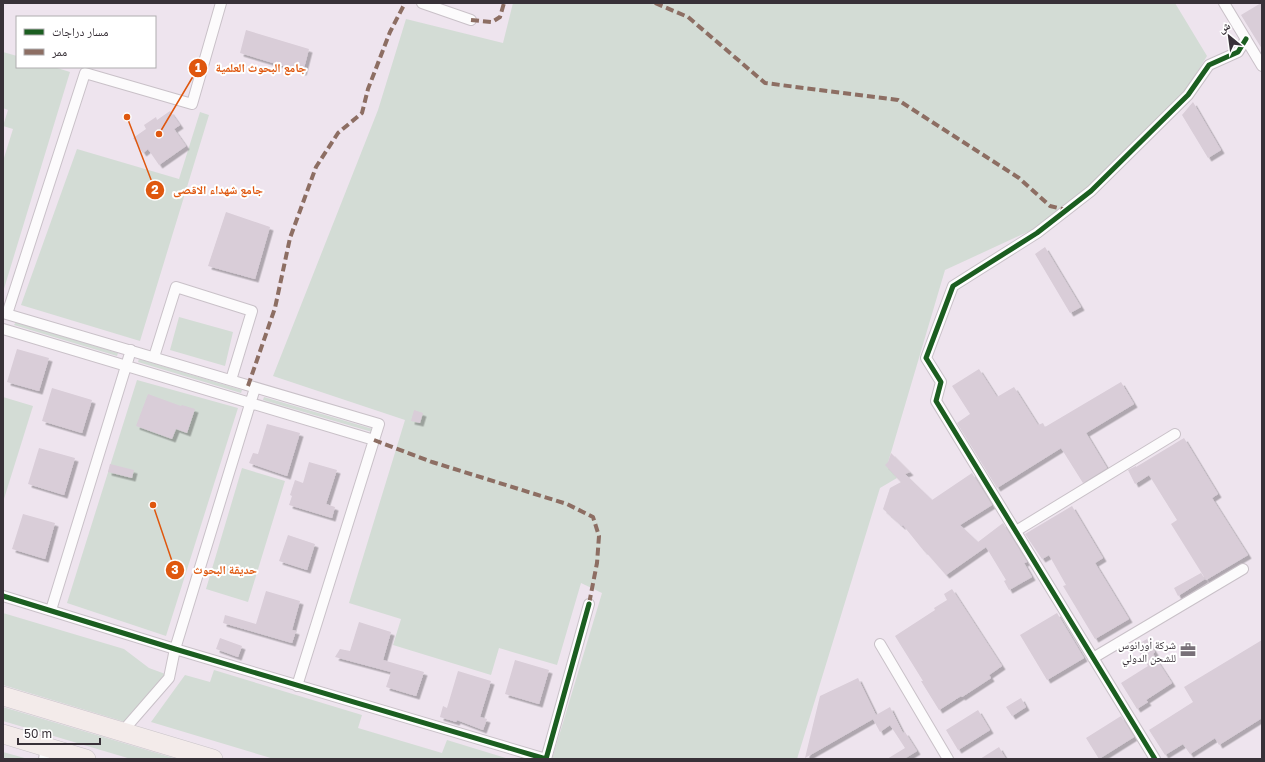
<svg xmlns="http://www.w3.org/2000/svg" width="1265" height="762" font-family="'Golos Text','Noto Naskh Arabic',sans-serif">
	<style>
		.green { fill: #d3dcd5 }
		.building { fill: #d9cdd8; filter: url(#shadow) }
		.lines { fill: none; stroke-linecap: round; stroke-linejoin: round }
		.street-casing { stroke: #c9c1c8; stroke-width: 12 }
		.highway-casing { stroke: #c9c4c9; stroke-width: 20 }
		.street { stroke: #fcfbfc; stroke-width: 10 }
		.highway { stroke: #f3ebea; stroke-width: 19 }
		.quiet { stroke: #8d6e63; stroke-width: 4; stroke-dasharray: 8 4; stroke-linecap: butt }
		.cycleway-casing { stroke: #fff; stroke-width: 8 }
		.cycleway { stroke: #1b5e20; stroke-width: 5 }
		.labels { text-anchor: middle; dominant-baseline: central; stroke-width: 4; stroke-linejoin: round; paint-order: stroke }
		.poi-label { font-size: 11px; fill: #383138; stroke: #fff; text-anchor: end }
		.leader { fill: none; stroke: #df570e; stroke-width: 1.5 }
		.callout-dot { fill: #df570e; stroke: #fff; stroke-width: 1.5 }
		.mark-label { font-size: 12px; text-anchor: middle; font-weight: bold; fill: #fff }
		.callout-label { font-size: 12px; text-anchor: middle; font-weight: bold; fill: #df570e; stroke: #fff; stroke-width: 4; stroke-linejoin: round; paint-order: stroke }
	</style>
	<defs>
		<filter id="shadow"><feDropShadow dx="3.5" dy="3.5" stdDeviation="0" flood-color="#0004"/></filter>
	</defs>
	<rect width="100%" height="100%" fill="#eee4ee"/>
	<path class="green" d="M513,3H1175L1207,56L1185,92L1088,187L1034,229L945,270L887,466L897,478L880,488L797,759H552L602,593L581,583L557,665L499,648L491,675L393,645L401,619L349,603L405,420L273,376L378,110L406,19L503,43Z
		M3,52L17,56V67H54L70,72L3,292V161L13,129L3,126L8,110L3,108Z
		M200,112L209,115L140,341L21,305L77,149L179,179Z
		M179,317L233,332L225,366L170,350Z
		M16,322L118,353L117,356L14,325Z
		M139,359L242,390L241,393L138,362Z
		M137,380L238,408L166,636L67,603Z
		M3,397L33,406L3,502Z
		M264,397L373,429L372,432L263,400Z
		M242,468L285,481L248,602L206,589Z
		M3,613L124,649L149,668L168,675L125,722L3,685Z
		M214,670L362,715L358,728L442,753L447,740L509,759H274L151,722L185,675L210,682Z
		M3,707L177,759H131L3,721Z
		M3,752L28,759H3Z"/>
	<path class="building" d="M1261,3H1262V49L1241,15Z
		M246,30L309,49L303,72L240,53Z
		M1193,102L1221,150L1208,158L1182,115Z
		M170,111L180,125L174,129L186,146L159,165L148,149L143,153L133,138L146,129L144,125L156,117L157,120Z
		M226,212L270,227L255,279L208,266Z
		M1045,247L1081,307L1070,313L1035,254Z
		M17,349L49,358L39,391L7,382Z
		M979,369L997,397L1014,387L1038,425L1043,423L1045,427L1121,382L1134,404L1086,433L1107,468L1083,483L1061,448L997,488L957,423L970,414L952,386Z
		M52,388L92,400L82,433L42,421Z
		M148,394L181,406L182,405L195,409L187,433L176,429L172,439L136,426Z
		M414,410L423,413L420,423L411,421Z
		M267,424L300,433L287,476L249,463L253,453L258,454Z
		M1184,438L1218,494L1212,498L1248,555L1206,580L1171,524L1177,520L1149,475L1135,484L1128,470L1136,466V467Z
		M39,448L75,458L64,495L28,484Z
		M891,453L910,472L905,474L932,500L972,473L992,505L960,525L978,542L1003,523L1027,562L1024,563L1032,577L1009,590L1004,581L1006,580L986,547L946,575L925,551H924L903,525L902,526L883,509L890,488L901,482L885,465L888,462Z
		M309,462L337,470L326,504L335,507L332,518L289,505L292,496L290,495L295,480L303,483Z
		M110,464L134,470L132,478L108,472Z
		M1072,506L1103,558L1095,563L1129,619L1095,639L1063,586L1066,585L1049,555L1042,559L1025,534Z
		M23,514L55,523L45,559L12,549Z
		M288,535L315,544L307,570L279,561Z
		M1201,573L1205,579L1178,596L1174,588Z
		M952,589L1002,666L989,675L991,678L962,697L961,696L939,710L921,681H923L895,636L935,610L934,608L947,600L944,594Z
		M266,591L300,601L292,630L296,631L292,643L223,623L225,615L256,624Z
		M1057,613L1084,658L1047,680L1020,635Z
		M359,622L391,632L383,660L424,672L416,696L386,687L391,672L335,657L340,649L350,651Z
		M220,638L242,646L238,657L216,649Z
		M1147,639L1155,652L1153,654L1172,683L1146,700L1148,702L1137,709L1121,683L1148,666L1135,646Z
		M1262,640V718L1219,745L1215,738L1190,754L1183,744L1165,755L1149,730L1193,702L1184,687Z
		M515,660L549,670L539,704L505,694Z
		M458,671L491,681L480,717L487,719L483,730L457,720L456,722L440,717L443,706L447,708Z
		M858,678L876,715L890,707L903,733L905,732L917,751L904,759H887L905,748L890,725L880,732L873,719L805,758L820,696Z
		M1021,698L1026,707L1012,716L1006,707Z
		M978,710L990,730L958,750L946,730Z
		M1121,716L1134,737L1099,759L1086,738Z
		M999,747L1006,759H980Z"/>
	<g class="lines">
		<defs>
			<path id="street" d="M422,3L471,20
				M1224,3L1262,66
				M3,313L379,424L297,686
				M7,314L85,73L192,104L221,3
				M3,329L374,440
				M154,357L176,287L252,311L231,380
				M1016,531L1175,434
				M3,596L175,649L546,759L589,604
				M51,610L131,350
				M880,644L948,759
				M1093,658L1243,569
				M122,732L169,678L175,649L255,388
				M44,759L46,747
				M1155,759L936,401L941,382L926,358L953,286L1037,233L1091,191L1188,95L1209,65L1238,52L1246,39"/>
			<path id="highway" d="M3,696L213,759
				M3,734L86,759"/>
		</defs>
		<use href="#street" class="street-casing"/>
		<use href="#highway" class="highway-casing"/>
		<use href="#street" class="street"/>
		<use href="#highway" class="highway"/>
		<path class="quiet" d="M655,3L688,17L765,83L898,100L1019,178L1050,206L1066,210
			M471,20L492,22L500,17L504,3
			M248,386L275,308L290,238L316,167L338,133L362,113L368,89L390,32L405,3
			M374,440L432,462L567,504L593,517L599,536L597,563L589,604"/>
		<defs>
			<path id="cycleway" d="M3,596L175,649L546,759L589,604
				M1155,759L936,401L941,382L926,358L953,286L1037,233L1091,191L1188,95L1209,65L1238,52L1246,39"/>
		</defs>
		<use href="#cycleway" class="cycleway-casing"/>
		<use href="#cycleway" class="cycleway"/>
	</g>
	<defs>
		<symbol id="office-bare" viewBox="-9 -9 18 18"><path d="M-6-3h4V-5.5h4V-3h4V5H-6ZM-1-4.5V-3h2v-1.5ZM-6 0V1H6V0Z" fill="#787078" stroke="#fff" stroke-width="2.5" paint-order="stroke"/></symbol>
	</defs>
	<g fill-rule="evenodd">
		<use href="#office-bare" x="1177" y="639" width="22" height="22"/>
	</g>
	<g class="labels">
		<g class="poi-label">
			<text x="1176" y="644">شركة أورانوس<tspan x="1176" dy="13">للشحن الدولي</tspan></text>
		</g>
	</g>
	<path class="leader" d="M159 134L198 68M127 117L155 190M153 505L175 570"/>
	<g class="callout-dot">
		<circle cx="159" cy="134" r="4"/>
		<circle cx="127" cy="117" r="4"/>
		<circle cx="153" cy="505" r="4"/>
		<circle cx="198" cy="68" r="10"/>
		<circle cx="155" cy="190" r="10"/>
		<circle cx="175" cy="570" r="10"/>
	</g>
	<g class="mark-label">
		<text x="198" y="72">1</text>
		<text x="155" y="194">2</text>
		<text x="175" y="574">3</text>
	</g>
	<g class="callout-label">
		<text x="261" y="72">جامع البحوث العلمية</text>
		<text x="218" y="194">جامع شهداء الاقصى</text>
		<text x="225" y="574">حديقة البحوث</text>
	</g>
	<rect width="1265" height="762" fill="none" stroke="#383138" stroke-width="8"/>
	<rect x="16" y="16" width="140" height="52" fill="#ffffff" stroke="#afadaf"/>
	<rect x="24" y="29" width="20" height="6" fill="#1b5e20" stroke="#afadaf"/>
	<text x="52" y="36" font-size="12" fill="#383138">مسار دراجات</text>
	<rect x="24" y="49" width="20" height="6" fill="#8d6e63" stroke="#afadaf"/>
	<text x="52" y="56" font-size="12" fill="#383138">ممر</text>
	<g transform="translate(1229 36) rotate(331)" stroke="#ffffff" stroke-width="3" paint-order="stroke">
	<path d="M0-3L7 15L0 10L-7 15Z" fill="#383138"/>
	<text y="-6" font-size="11" font-weight="bold" text-anchor="middle" fill="#383138">ش</text>
	</g>
	<path d="M18 738v6h82v-6" fill="none" stroke="#383138" stroke-width="2"/>
	<text x="24" y="738" font-size="12" fill="#383138" stroke="#ffffff" stroke-width="3" paint-order="stroke">50 m</text>
</svg>
